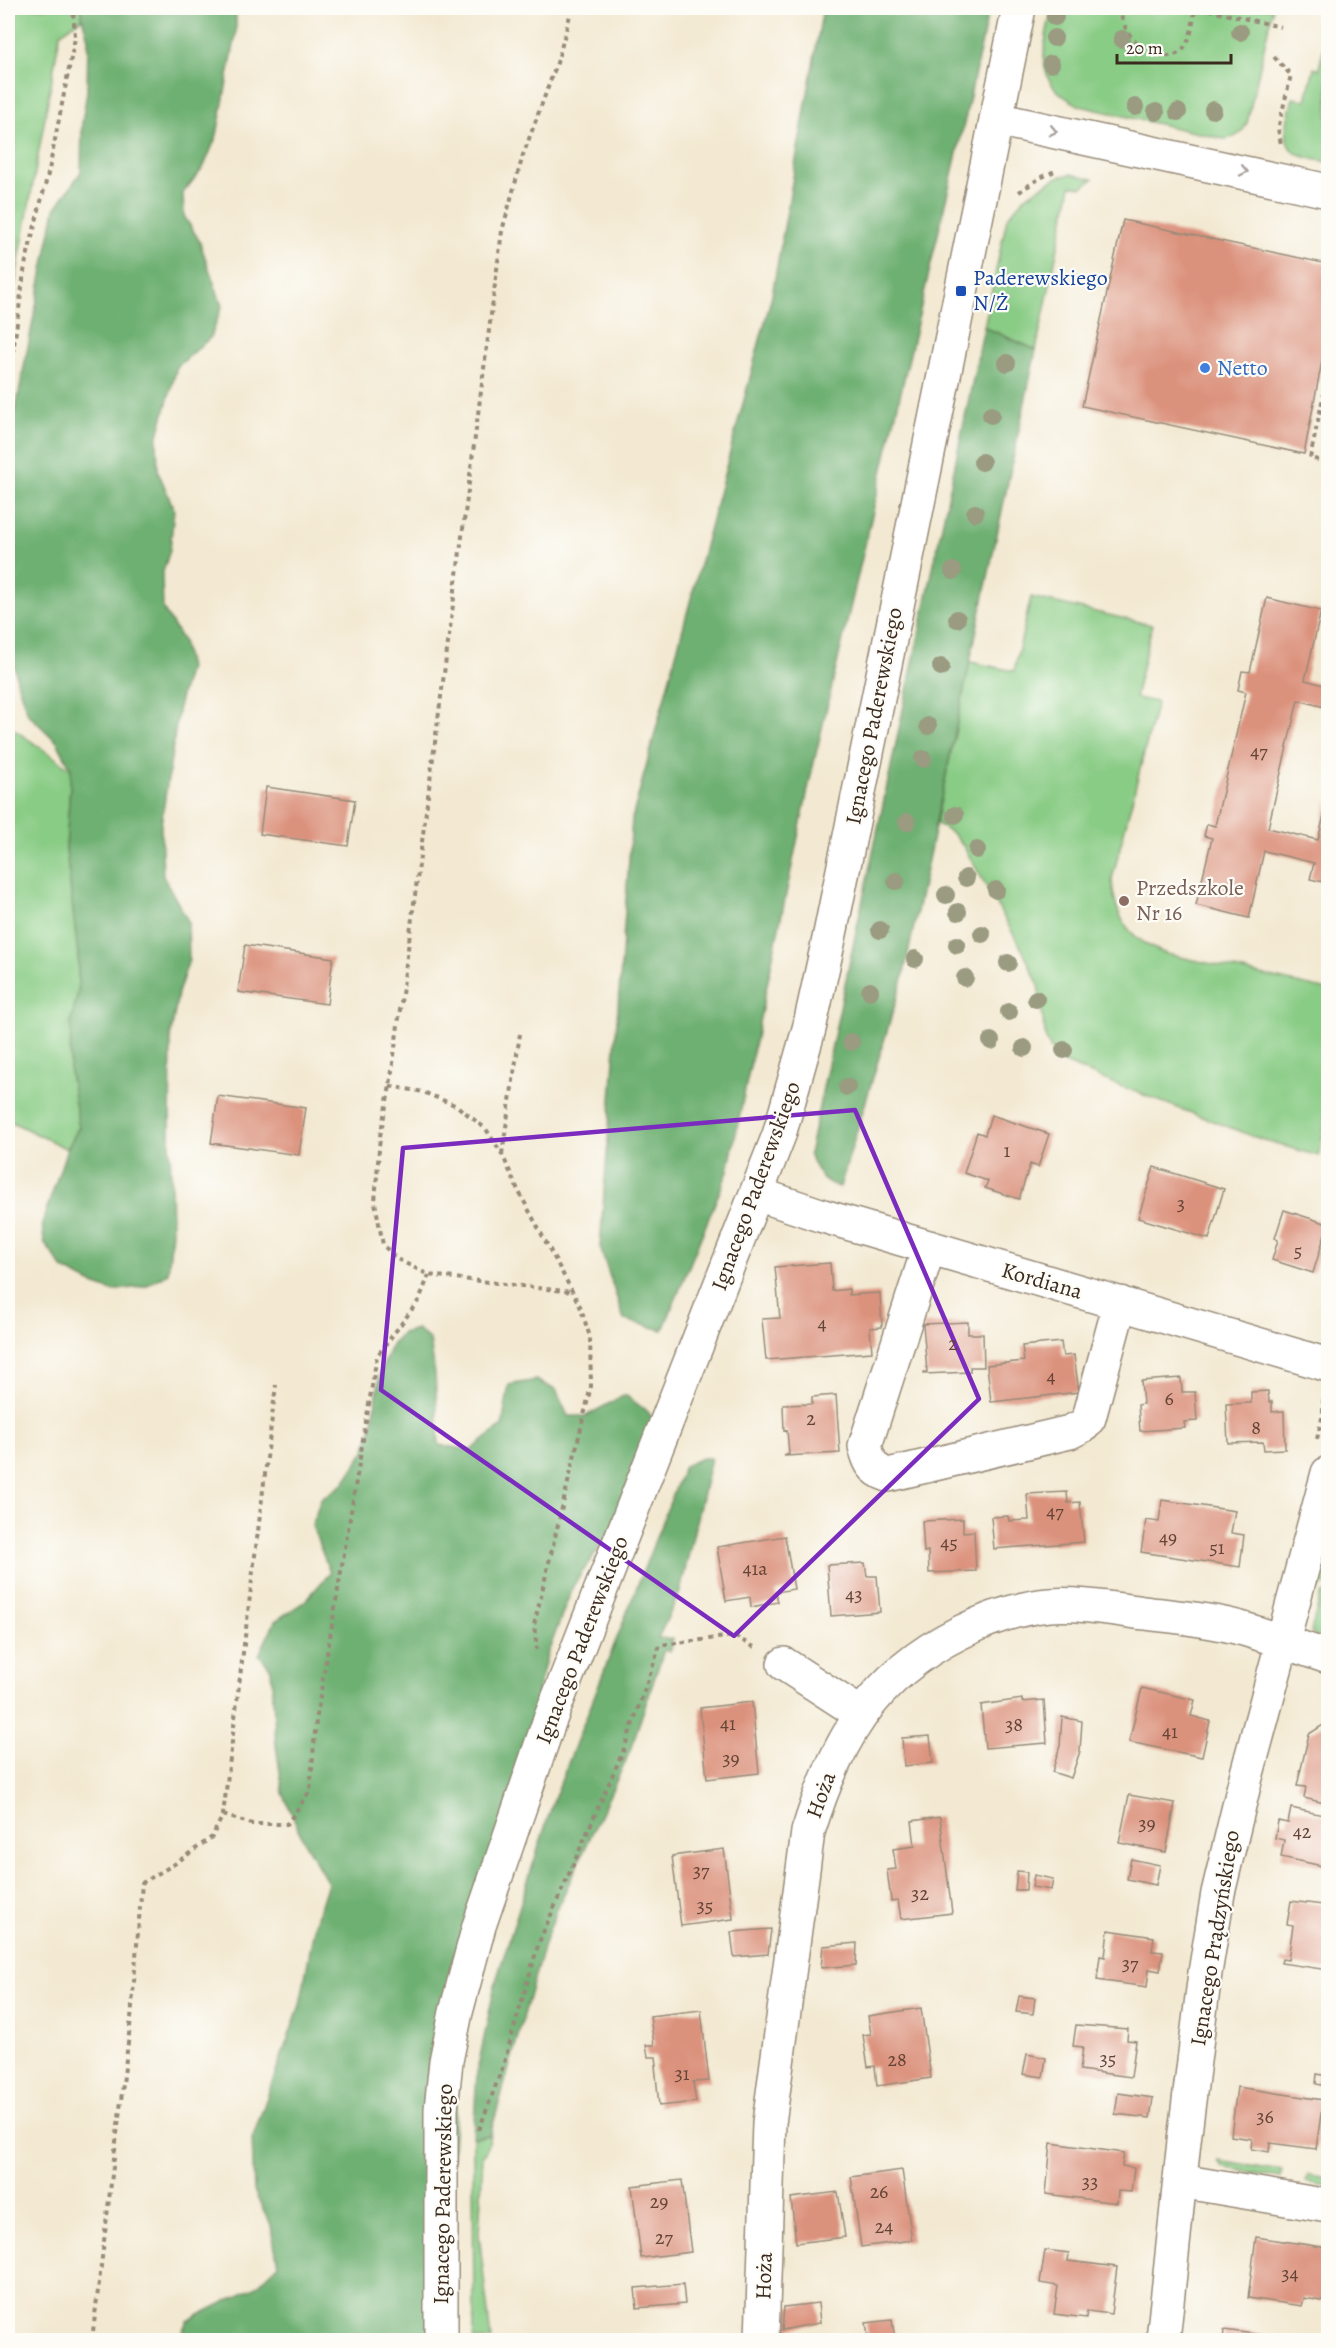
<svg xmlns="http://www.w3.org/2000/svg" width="1336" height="2348" font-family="Alegreya,serif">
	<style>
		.green { fill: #89cc85; stroke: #627b52; stroke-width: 1.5 }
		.forest { fill: #6eb072; stroke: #546d48; stroke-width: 1.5 }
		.building { fill: #db927d }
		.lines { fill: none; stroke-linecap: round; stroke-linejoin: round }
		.minor-casing { stroke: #978a78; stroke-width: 36 }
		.path { stroke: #978a78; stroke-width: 4; stroke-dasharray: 4.5 4.5; stroke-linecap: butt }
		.minor { stroke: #fff; stroke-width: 33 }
		.tree { fill: #9a9b80 }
		.oneway { stroke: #a79f9a }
		.marked { fill: none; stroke: #7b2cbf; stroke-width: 4.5; stroke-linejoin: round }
		.transit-dot { fill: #1a4fb4; stroke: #fdfcf7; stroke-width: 2 }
		.shop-dot { fill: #3f7fe0; stroke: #fdfcf7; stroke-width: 2 }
		.education-dot { fill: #8d6e63; stroke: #fdfcf7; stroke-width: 2 }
		.labels { text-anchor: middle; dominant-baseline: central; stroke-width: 4.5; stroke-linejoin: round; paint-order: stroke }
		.number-label { font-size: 20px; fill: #634436 }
		.transit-label { font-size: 22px; fill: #164399; stroke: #fdfcf7; text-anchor: start }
		.shop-label { font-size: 22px; fill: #366cbe; stroke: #fdfcf7; text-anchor: start }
		.street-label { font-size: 22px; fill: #3b2a1e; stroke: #fdfcf7 }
		.education-label { font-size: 22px; fill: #785e54; stroke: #fdfcf7; text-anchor: start }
	</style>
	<rect width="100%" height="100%" fill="#fdfcf7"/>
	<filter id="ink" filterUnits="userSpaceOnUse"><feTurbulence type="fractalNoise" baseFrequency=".0167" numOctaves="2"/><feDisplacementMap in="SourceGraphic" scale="12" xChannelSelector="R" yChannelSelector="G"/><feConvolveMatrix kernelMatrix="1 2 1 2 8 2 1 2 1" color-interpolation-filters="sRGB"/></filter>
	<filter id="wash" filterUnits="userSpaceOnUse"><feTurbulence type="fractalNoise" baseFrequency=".008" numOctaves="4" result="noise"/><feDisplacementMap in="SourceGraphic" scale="24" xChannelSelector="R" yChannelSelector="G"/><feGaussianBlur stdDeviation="1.35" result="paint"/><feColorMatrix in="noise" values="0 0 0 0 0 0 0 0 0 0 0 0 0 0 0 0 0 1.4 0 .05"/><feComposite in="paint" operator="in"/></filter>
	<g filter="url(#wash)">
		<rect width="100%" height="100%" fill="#f3e9d2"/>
		<path class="green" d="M8,8H82V18L60,34L8,322Z
			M1052,8H1273L1247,123C1242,134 1236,138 1224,139L1080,106C1073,102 1065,98 1060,93C1034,72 1046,36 1052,8Z
			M1328,28V162C1319,160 1308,159 1300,155C1277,147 1289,114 1293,98L1306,100L1314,68L1319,69Z
			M1071,174L1093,179L1082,187L1071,186L1036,350L984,327L1007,218L1023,199L1039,188L1058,177Z
			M1031,597L1152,625L1135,698L1157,702L1112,879C1114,918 1130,941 1167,954L1328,990V1103L1319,1156L1263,1140L1120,1086L1065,1063L1053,1053L1046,1040L1038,984L1024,953L964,847L953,834L936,823L970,662L1014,671Z
			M8,725L71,769L66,849L78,954V992L71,1021L70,1072L79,1127L67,1149L8,1120Z
			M1328,1550V1583L1319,1588Z
			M1328,1591V1650L1311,1631L1321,1595Z
			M490,2135L485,2154H483L479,2234L491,2340H474L473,2138Z
			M1218,2161L1282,2171L1281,2178L1222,2167Z
			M1308,2175L1328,2178V2186L1306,2182Z"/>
		<path class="forest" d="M82,8H236V34L217,135L204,166L183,193L184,216L199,240L222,306L211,337L177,367L157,439L158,471L174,509L170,550L162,575L163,609L183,641L189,668L180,699L161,825L163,876L188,921L189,960L178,993L171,1034L170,1137L172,1232L168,1273L146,1286L112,1291L90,1283L63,1269L44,1242L42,1223L67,1149L79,1127L70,1072L71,1021L78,992V954L66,849L71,769L57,742L28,714L18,685L8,637V448L55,209L81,172L82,123L87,91L88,39L82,18Z
			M823,8H989L966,115L811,775L728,1171L663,1330L624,1320L600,1247L632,819L772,295Z
			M984,327L1036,350L903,978L840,1187C821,1182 816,1171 809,1154Z
			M417,1329L430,1340L435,1374L439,1445L471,1450L502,1426L509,1385L536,1380L556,1390L568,1416H586L625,1395L648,1412L663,1432L643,1484L573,1586L546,1658L529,1730L512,1826L464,1978L441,2340H178L187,2321L257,2286L278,2265L271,2225L254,2191L252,2139L300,2005L315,1923L328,1883L303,1840L283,1793L276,1745L271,1669L259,1655L275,1621L304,1602L330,1573L312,1526L321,1499L343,1484L365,1451L373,1421L380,1374L390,1348L402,1333Z
			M702,1458H711L680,1592L658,1638L673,1639L670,1651L664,1650L630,1751L559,1905L545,1941L490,2135L473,2138L477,2072L495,1984L553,1802L684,1466Z"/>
		<g id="blocks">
			<path class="building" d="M1123,220L1328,264V330L1304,454L1082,406Z
				M1267,598L1321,611L1305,680L1328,686V708L1298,700L1268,828L1318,840L1328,799V883L1310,879L1314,863L1264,851L1249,918L1196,905L1212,838L1204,836L1207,824L1215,826L1246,692L1238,690L1242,671L1250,672Z
				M266,787L355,800L348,846L260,834Z
				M245,945L333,958L327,1004L238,992Z
				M218,1096L306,1108L299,1155L211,1143Z
				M991,1115L1049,1134L1038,1167L1030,1164L1019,1199L985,1188L988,1181L964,1173L977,1132L985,1135Z
				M1154,1167L1224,1189L1209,1239L1138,1218Z
				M1284,1210L1328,1224L1313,1273L1272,1260L1278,1240L1275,1238Z
				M830,1263L832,1291L849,1289V1295L880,1293L882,1327L870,1328L872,1352L766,1360L762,1319L780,1318L775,1267Z
				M968,1322V1334H983L984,1367H970V1372L924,1374V1372H927L923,1324Z
				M1061,1342L1063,1356L1074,1355L1079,1392L991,1402L987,1365L1024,1361L1022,1346Z
				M1181,1378L1182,1392H1195L1197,1421L1184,1422L1185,1428L1140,1431L1138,1405L1143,1404L1141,1381Z
				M1268,1391L1269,1402H1272V1412L1284,1411L1285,1449L1264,1450L1263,1442L1228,1443L1226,1404L1251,1403V1392Z
				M836,1395L840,1453L784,1456L789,1454L787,1430L784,1431L783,1405L812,1404V1397Z
				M1067,1492L1068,1503L1080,1502L1084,1542L994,1549L991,1517L1008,1516L1009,1521L1029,1520L1027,1494Z
				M1162,1500L1235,1511L1231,1533L1244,1535L1240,1567L1141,1552L1146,1520L1159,1522Z
				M963,1519V1532L974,1531L976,1571L929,1573L928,1551L924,1552L922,1521Z
				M785,1536L794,1589L776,1592L778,1602L751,1607L750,1597L726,1601L717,1547Z
				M865,1563L867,1576H877L880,1612L831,1616L827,1565Z
				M1142,1688L1195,1700L1191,1716L1210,1721L1202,1757L1129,1742Z
				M1022,1699V1702L1044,1700L1047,1743L985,1748L981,1705Z
				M752,1702L759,1773L707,1779L700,1708Z
				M1062,1717L1082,1721L1080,1751L1071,1778L1052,1772L1060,1746Z
				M1323,1725L1328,1726V1804L1304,1798L1306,1787L1297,1786L1309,1734Z
				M930,1736L933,1763L904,1766L902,1738Z
				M1129,1795L1175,1803L1166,1852L1119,1843Z
				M1291,1808L1328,1816L1327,1867L1281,1857L1284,1840L1275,1838L1278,1821L1288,1823Z
				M940,1817L952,1913L901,1919L898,1900L891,1901L887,1870L896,1869L893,1849L915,1846L912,1821Z
				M724,1849L733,1919L681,1926L672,1856Z
				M1131,1859L1160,1865L1156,1885L1127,1879Z
				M1017,1871L1027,1872L1026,1890H1015Z
				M1034,1875L1053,1879L1051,1890L1032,1887Z
				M1325,1896L1328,1897V1970L1281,1963L1282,1959L1288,1960L1293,1925L1287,1924L1291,1901L1323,1905Z
				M771,1929L768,1954L734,1957L731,1932Z
				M1108,1930L1154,1937L1152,1951L1163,1952L1160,1971L1149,1969L1147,1987L1097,1980L1100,1956L1105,1957Z
				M857,1943L856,1965L821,1968L823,1946Z
				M1019,1996L1035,1998L1033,2014L1016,2012Z
				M921,2008L931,2078L877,2086L875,2066L868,2067L863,2035L871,2034L868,2016Z
				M701,2010L709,2081L693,2082L696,2102L659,2106L655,2065H657L656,2057H648L646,2045H654L650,2016Z
				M1076,2025L1128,2029L1127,2040L1136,2041L1131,2077L1080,2070L1083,2047L1073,2046Z
				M1027,2054L1046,2058L1043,2077L1023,2074Z
				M1317,2074L1328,2076V2086L1316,2084Z
				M1237,2087L1323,2100L1316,2149L1270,2143L1269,2152L1251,2149L1252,2139L1231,2136Z
				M1118,2093L1153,2098L1150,2118L1115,2114Z
				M1051,2143L1124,2153L1122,2166L1134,2168L1131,2192L1118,2191L1117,2203L1046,2194Z
				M902,2170L912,2240L861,2247L851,2177Z
				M682,2180L691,2252L641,2258L632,2186Z
				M838,2192L845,2237L796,2243L791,2198Z
				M1256,2237L1328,2248V2302L1304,2298L1302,2306L1248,2298Z
				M1045,2250L1069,2253L1068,2261L1117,2267L1111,2314L1087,2311L1086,2318L1054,2314L1058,2286L1040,2283Z
				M683,2284L685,2304L637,2308L635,2288Z
				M818,2303L820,2323L782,2330L784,2307Z
				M892,2320L895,2340H854L868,2337L866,2323Z
				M1224,2330L1292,2339V2340H1223Z"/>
		</g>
	</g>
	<g filter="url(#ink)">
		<use href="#blocks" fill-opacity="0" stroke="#978a78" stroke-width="1.5"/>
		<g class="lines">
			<defs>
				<path id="minor" d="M996,119L1328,191
					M757,1194L820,1215L1328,1365
					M929,1247L865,1446C869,1461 872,1470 888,1475L1070,1432L1084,1425L1089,1418L1120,1303
					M784,1664L861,1714
					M1180,2181L1328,2206
					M441,2340V2109L446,2061L456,2012L479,1926L549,1722L779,1135L809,1029L829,939L1019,8
					M762,2340L769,2123L808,1832C836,1742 871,1677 959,1633C987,1619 1017,1608 1049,1605C1080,1603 1113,1609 1144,1613C1178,1617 1214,1620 1247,1630C1274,1638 1301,1648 1328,1657
					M1163,2340L1184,2141L1205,1973L1218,1893L1245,1781L1328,1473"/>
			</defs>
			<use href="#minor" class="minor-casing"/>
			<path class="path" d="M572,8L557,63L523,155L502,231L390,1086L380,1136L375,1202L383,1245L397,1259L429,1275L572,1292
				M1119,8C1121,16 1124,26 1129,34C1138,47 1166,65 1181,51C1192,41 1193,21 1195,8
				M1200,8L1281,27
				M1274,57L1291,75L1278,129L1281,144
				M1019,192L1040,178L1057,170
				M1328,374L1310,458L1328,462
				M8,389L25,265L49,170L75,38L73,8
				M390,1086L423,1092L457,1106L486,1129L502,1154L518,1190L580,1306L590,1337L591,1386L534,1625L537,1650
				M502,1154L520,1034
				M1317,1439L1323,1414V1399
				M223,1815L252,1824H287L310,1791L316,1721L377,1356L419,1300L429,1275
				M479,2130L503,2066L539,1942L624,1749L660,1645L734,1636L754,1647
				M92,2340L131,2018L142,1883L173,1865L212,1837L223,1815L276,1385"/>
			<use href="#minor" class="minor"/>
		</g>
		<g class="tree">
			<circle cx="1055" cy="17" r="9"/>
			<circle cx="1240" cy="32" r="9"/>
			<circle cx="1054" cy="38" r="9"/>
			<circle cx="1122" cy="39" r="9"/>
			<circle cx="1051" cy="64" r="9"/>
			<circle cx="1135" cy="107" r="9"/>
			<circle cx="1213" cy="110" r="9"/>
			<circle cx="1156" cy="112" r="9"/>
			<circle cx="1178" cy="112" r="9"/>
			<circle cx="1007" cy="363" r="9"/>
			<circle cx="991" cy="415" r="9"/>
			<circle cx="982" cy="462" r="9"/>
			<circle cx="975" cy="513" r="9"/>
			<circle cx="953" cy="571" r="9"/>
			<circle cx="957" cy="619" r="9"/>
			<circle cx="941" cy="667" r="9"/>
			<circle cx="928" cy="726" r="9"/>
			<circle cx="923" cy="759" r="9"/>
			<circle cx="955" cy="815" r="9"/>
			<circle cx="907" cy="822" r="9"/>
			<circle cx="977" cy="850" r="9"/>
			<circle cx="966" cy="878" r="9"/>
			<circle cx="896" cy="881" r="9"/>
			<circle cx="996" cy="890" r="9"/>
			<circle cx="946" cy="895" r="9"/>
			<circle cx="958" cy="912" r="9"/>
			<circle cx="880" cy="930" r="9"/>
			<circle cx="982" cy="934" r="9"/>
			<circle cx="957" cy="945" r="9"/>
			<circle cx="915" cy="959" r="9"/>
			<circle cx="1008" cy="963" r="9"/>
			<circle cx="965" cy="978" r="9"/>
			<circle cx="870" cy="991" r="9"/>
			<circle cx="1036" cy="999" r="9"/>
			<circle cx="1009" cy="1012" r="9"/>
			<circle cx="991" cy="1041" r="9"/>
			<circle cx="851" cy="1042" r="9"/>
			<circle cx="1024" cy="1048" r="9"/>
			<circle cx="1064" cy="1050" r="9"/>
			<circle cx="847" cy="1087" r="9"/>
		</g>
		<defs><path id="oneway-chevron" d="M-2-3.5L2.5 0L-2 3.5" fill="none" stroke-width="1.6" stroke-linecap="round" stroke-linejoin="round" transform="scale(1.5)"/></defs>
		<g class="oneway">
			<use href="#oneway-chevron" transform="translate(1053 131) rotate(12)"/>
			<use href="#oneway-chevron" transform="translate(1244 171) rotate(12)"/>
		</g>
	</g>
	<path class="marked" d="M855,1110L979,1399L734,1636L381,1390L403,1148Z"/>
	<rect class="transit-dot" x="955" y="285" width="12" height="12" rx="3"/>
	<circle class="shop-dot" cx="1205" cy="368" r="6"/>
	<circle class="education-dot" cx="1124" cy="901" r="6"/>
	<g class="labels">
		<g class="number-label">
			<text x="1259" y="751">47</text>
			<text x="1007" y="1150">1</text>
			<text x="1181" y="1203">3</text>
			<text x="1298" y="1250">5</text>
			<text x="822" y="1323">4</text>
			<text x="953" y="1343">2</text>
			<text x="1051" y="1376">4</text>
			<text x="1169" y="1398">6</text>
			<text x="811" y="1418">2</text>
			<text x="1256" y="1427">8</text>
			<text x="1055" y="1511">47</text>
			<text x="1168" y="1537">49</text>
			<text x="949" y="1542">45</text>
			<text x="1217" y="1547">51</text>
			<text x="755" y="1568">41a</text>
			<text x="854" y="1594">43</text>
			<text x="728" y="1723">41</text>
			<text x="1014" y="1724">38</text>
			<text x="1170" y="1731">41</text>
			<text x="731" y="1758">39</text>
			<text x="1147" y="1823">39</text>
			<text x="1302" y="1831">42</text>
			<text x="701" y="1870">37</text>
			<text x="920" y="1893">32</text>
			<text x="705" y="1905">35</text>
			<text x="1130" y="1963">37</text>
			<text x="1108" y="2058">35</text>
			<text x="897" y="2059">28</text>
			<text x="682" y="2073">31</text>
			<text x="1265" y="2116">36</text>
			<text x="1090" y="2181">33</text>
			<text x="879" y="2191">26</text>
			<text x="659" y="2201">29</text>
			<text x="884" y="2226">24</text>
			<text x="664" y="2237">27</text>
			<text x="1290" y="2273">34</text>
		</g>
		<g class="transit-label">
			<text x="973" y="278">Paderewskiego<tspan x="973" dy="25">N/Ż</tspan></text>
		</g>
		<g class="shop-label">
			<text x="1217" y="368">Netto</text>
		</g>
		<g class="street-label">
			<text transform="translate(874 716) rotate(-79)">Ignacego Paderewskiego</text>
			<text transform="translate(756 1186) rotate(-70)">Ignacego Paderewskiego</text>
			<text transform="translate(1042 1281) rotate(16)">Kordiana</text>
			<text transform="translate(582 1640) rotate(-69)">Ignacego Paderewskiego</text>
			<text transform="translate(821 1795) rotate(-70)">Hoża</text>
			<text transform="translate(1215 1938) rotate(-81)">Ignacego Prądzyńskiego</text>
			<text transform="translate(443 2194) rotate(-89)">Ignacego Paderewskiego</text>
			<text transform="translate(764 2276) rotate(-88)">Hoża</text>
		</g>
		<g class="education-label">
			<text x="1136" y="888">Przedszkole<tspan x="1136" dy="25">Nr 16</tspan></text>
		</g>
	</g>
	<rect width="1336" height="2348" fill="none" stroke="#fdfcf7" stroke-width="30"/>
	<path d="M1117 54v9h114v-9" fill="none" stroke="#3b2a1e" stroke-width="3"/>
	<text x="1126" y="54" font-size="18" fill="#3b2a1e" stroke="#fdfcf7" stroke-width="4.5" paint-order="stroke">20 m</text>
</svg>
